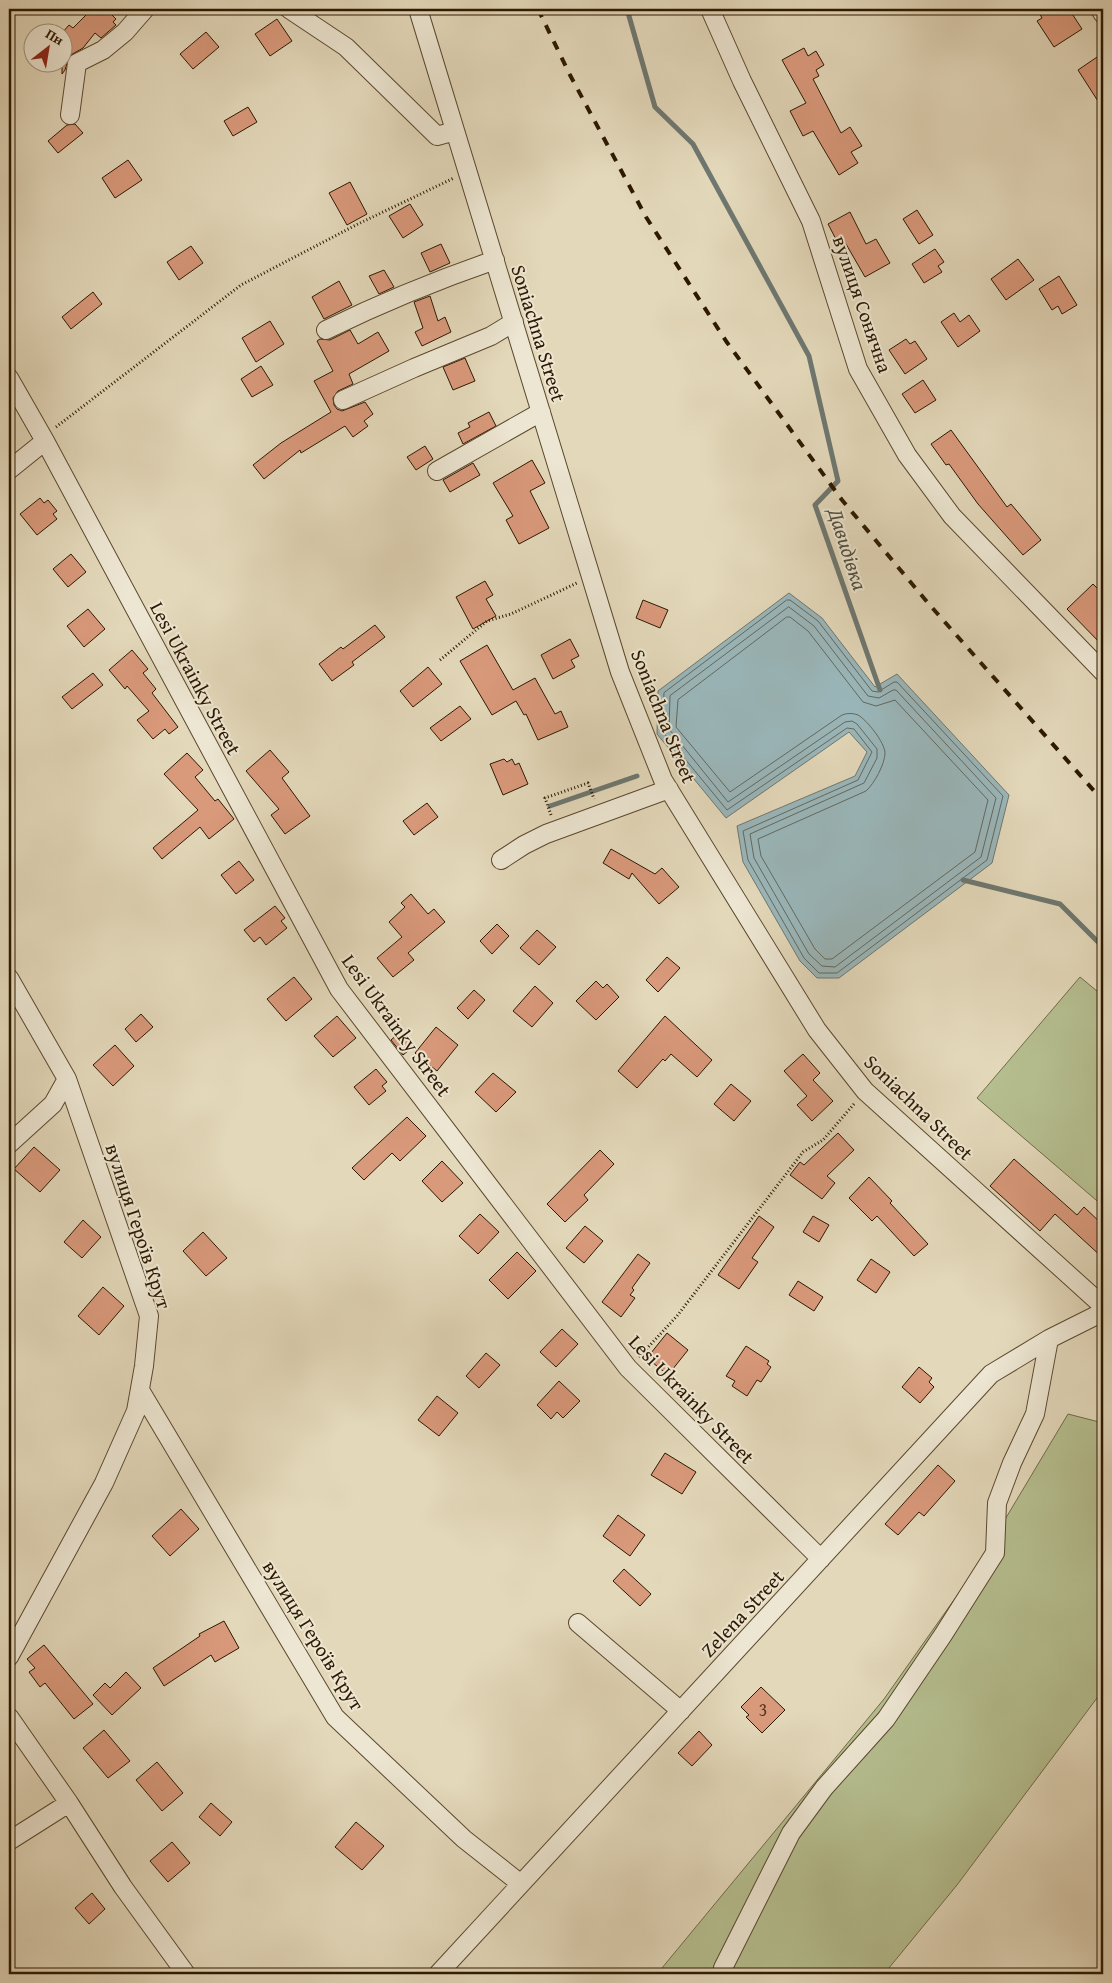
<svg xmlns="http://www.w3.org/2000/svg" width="1112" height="1983" font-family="'Gentium Book Plus',serif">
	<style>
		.green { fill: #b5be8f; stroke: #706b48 }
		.water { fill: #9ab7bb; stroke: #6e7770 }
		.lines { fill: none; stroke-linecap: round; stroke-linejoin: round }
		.shore { stroke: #63685e; stroke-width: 1 }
		.stream { stroke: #6e7770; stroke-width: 5 }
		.building { fill: #d9997b; stroke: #2c1800 }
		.minor-casing { stroke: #5a482e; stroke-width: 20 }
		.path { stroke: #2c1800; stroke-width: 3; stroke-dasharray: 1 2.5; stroke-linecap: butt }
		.minor { stroke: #ede6d2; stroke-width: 18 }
		.rail { stroke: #2c1800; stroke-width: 4; stroke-dasharray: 9 9; stroke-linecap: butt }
		.labels { text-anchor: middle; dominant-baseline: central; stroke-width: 4; stroke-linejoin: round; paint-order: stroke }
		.number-label { font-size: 18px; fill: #57381f }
		.street-label { font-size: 20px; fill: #2c1800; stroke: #ede6d2 }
		.water-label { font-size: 21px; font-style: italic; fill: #525041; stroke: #ede6d2 }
	</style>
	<rect width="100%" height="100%" fill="#e3d8ba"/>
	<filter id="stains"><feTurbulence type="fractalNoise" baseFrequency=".004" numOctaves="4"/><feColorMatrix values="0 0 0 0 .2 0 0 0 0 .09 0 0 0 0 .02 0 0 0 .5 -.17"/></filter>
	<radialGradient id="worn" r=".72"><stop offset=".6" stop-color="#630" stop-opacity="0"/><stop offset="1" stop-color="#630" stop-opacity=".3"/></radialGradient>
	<path class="green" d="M1080,977L1103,996V1206L977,1098Z
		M1068,1414L1103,1423V1690L957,1885L884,1974H657L884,1699L973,1573Z"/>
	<path class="water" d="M789,593L822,618L875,687L897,674L1009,795L992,863L839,978H817L800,961L743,862L737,826L855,776L867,752L849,732L726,818L657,734L658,691Z"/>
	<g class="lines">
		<path class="shore" d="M787,600H790L818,621L872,691L878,692L894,682H897L1003,796L987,860L837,973H819L804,958L748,860L743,831L858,780L872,752L854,729L847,728L727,810L662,731L664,693Z
			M789,607L814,626L868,696L879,698L893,690H896L996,798L981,857L835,967L822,966L809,954L754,858L750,834L864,783L877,758V749L857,724L852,721L845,722L728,802L669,729L670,696Z
			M787,617H790L808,631L863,702L876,706L895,700L988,800L975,852L832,959H825L815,949L761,856L758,839L866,791C874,784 885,764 885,753C885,743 867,720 858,715C852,713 848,713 842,715L730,792L676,727L678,700Z"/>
		<path class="stream" d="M627,9L655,107L693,144L809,356L838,481L815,505L880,690
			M550,806L637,776
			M963,880L1060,904L1103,947"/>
	</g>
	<path class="building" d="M92,9H106L116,19L113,22L116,25L101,38L95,33L83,48L69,56L65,70L62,74V33L69,25L73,28Z
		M1037,9H1069L1082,29L1054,47L1037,21L1042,18Z
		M277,19L292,41L270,56L255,34Z
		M206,32L219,47L193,69L180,54Z
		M804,48L808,56L816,51L824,65L816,70L819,76L813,79L841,133L850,127L862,146L851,152L858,163L839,175L813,131L803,136L790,111L806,103L782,60Z
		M1103,53V109L1078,70Z
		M248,107L257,122L233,136L224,121Z
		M75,124L83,133L58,153L48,141L67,125Z
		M128,160L142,180L115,198L102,178Z
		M350,182L367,214L347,225L329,193Z
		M410,204L423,225L403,238L389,216Z
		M917,210L933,235L919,244L903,219Z
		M850,212L866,244L876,239L890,263L865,277L846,244L840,247L828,224Z
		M441,244L450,263L430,272L421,253Z
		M191,246L203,263L179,280L167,262Z
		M935,249L944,262L938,266L942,272L924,283L912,264Z
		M1018,259L1034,280L1006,300L991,279Z
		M384,270L394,287L379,294L369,276Z
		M1059,276L1077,305L1062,314L1058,306L1052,310L1039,289Z
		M339,281L352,305L324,319L312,297Z
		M93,292L102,304L71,329L62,317Z
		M430,296L438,321L445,317L451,332L422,346L415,332L423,328L414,302Z
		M954,313L960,322L969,315L980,331L958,347L941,322Z
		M270,321L284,344L256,362L242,338Z
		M350,330L358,344L378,332L389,351L349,374L353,384L338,391L333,398L334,405L337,409L342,411L365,402L373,414L364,421L368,426L353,437L345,426L301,453L300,450L264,479L253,465L281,443L331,412L314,381L333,371L317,341L320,339L330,340Z
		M906,339L910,344L915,341L927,359L905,374L889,350Z
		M465,358L475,381L453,390L443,367Z
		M261,366L273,385L252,397L241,379Z
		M923,380L936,400L915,413L902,394Z
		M489,412L496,426L463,444L458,433L470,427L468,423Z
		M951,430L1007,507L1011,504L1041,540L1023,555L978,504L949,464L946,465L931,444Z
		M425,446L433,459L416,470L407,457Z
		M532,460L545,483L530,491L549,528L519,544L506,520L513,516L493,483Z
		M473,463L480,475L450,492L443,480Z
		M40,498L44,503L48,500L57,511L53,514L57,519L37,535L20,514Z
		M71,554L86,572L68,587L53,569Z
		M485,581L493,595L486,599L496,616L473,629L456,597Z
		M1093,584L1103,594V646L1067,609Z
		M643,600L668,610L660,628L636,618Z
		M88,609L105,629L84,647L67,626Z
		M375,625L385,637L352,662L354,665L332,681L319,664L341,647L343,649Z
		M570,639L579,656L571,660L575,667L553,679L541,655Z
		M487,645L513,690L535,678L555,714L561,711L568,727L538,740L526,714L524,715L516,701L492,715L460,661Z
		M132,650L148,669L143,673L156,689L152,693L178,727L169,734L165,729L153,739L137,720L149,711L127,686L125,689L109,670Z
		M428,667L442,684L413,707L400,691Z
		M93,673L103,685L72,709L62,697Z
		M460,706L471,719L441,741L430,728Z
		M270,750L289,772L282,778L310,816L285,834L271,815L279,809L246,771Z
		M187,753L203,770L195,777L215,801L218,799L234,819L209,839L200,827L162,859L153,848L198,810L164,774Z
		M504,759L507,762L512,759L515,765L519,763L528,784L503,795L490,764Z
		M427,803L438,817L414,835L403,821Z
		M611,849L655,874L662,868L679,887L659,904L632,873L629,879L603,863Z
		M239,861L254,880L236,894L221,875Z
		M411,894L428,914L434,909L445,922L408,953L414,960L393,977L377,958L402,937L389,922L405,907L401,903Z
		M275,906L285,918L281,921L287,928L266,945L260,937L254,942L244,930Z
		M497,924L509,936L492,954L480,941Z
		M537,930L556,947L539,965L520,948Z
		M667,957L680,968L658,992L646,980Z
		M294,977L312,999L286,1021L267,999Z
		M596,981L603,988L607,984L619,997L596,1020L576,1001Z
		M535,986L553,1003L532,1027L513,1011Z
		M474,990L485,1000L468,1019L457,1008Z
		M141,1014L153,1027L136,1042L125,1029Z
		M337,1016L356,1038L333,1057L314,1036Z
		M665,1016L712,1060L697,1077L671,1054L665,1061L663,1059L637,1088L618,1071Z
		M436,1027L458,1045L437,1071L415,1053Z
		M401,1031L414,1046L403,1055L391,1040Z
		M115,1045L134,1066L113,1086L93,1065Z
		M803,1054L820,1073L813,1080L833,1101L812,1121L797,1105L807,1096L784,1071Z
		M376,1069L387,1082L382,1086L386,1091L369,1105L354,1087Z
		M493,1073L516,1092L496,1112L475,1092Z
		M731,1084L751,1101L734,1121L714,1104Z
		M407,1117L426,1136L400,1161L392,1153L364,1180L352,1168Z
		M838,1133L854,1150L827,1176L835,1183L822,1199L790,1175L800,1162L804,1165Z
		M34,1147L60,1170L40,1192L14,1169Z
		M600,1150L614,1164L584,1195L588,1200L565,1222L547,1204Z
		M1014,1159L1077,1215L1084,1207L1103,1225V1258L1055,1214L1040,1231L990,1186Z
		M442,1161L463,1183L442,1202L422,1181Z
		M869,1177L892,1201L890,1203L928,1244L914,1256L877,1216L872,1221L849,1198Z
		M480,1214L499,1232L478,1254L459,1236Z
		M759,1216L774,1227L752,1258L758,1262L739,1289L718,1275Z
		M813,1216L829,1225L819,1242L803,1232Z
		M83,1220L101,1237L82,1258L64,1242Z
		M585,1226L603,1241L584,1263L566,1248Z
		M203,1232L227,1258L206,1276L183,1251Z
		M517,1252L536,1271L508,1299L489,1280Z
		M638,1254L650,1263L632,1288L634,1290L630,1295L635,1298L621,1317L602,1302Z
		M871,1259L890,1272L876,1293L857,1280Z
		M798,1281L823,1297L814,1311L789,1295Z
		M103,1287L124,1306L99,1335L78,1316Z
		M562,1329L578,1344L556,1367L540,1352Z
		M667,1333L688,1350L668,1375L647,1358Z
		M746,1346L769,1361L767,1364L771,1367L761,1382L757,1380L747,1396L732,1386L735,1381L726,1376Z
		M486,1353L500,1365L479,1388L466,1376Z
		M919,1367L932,1378L929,1382L934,1387L920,1403L902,1387Z
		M559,1381L580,1401L563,1418L557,1412L551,1419L537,1405Z
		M437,1396L458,1413L439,1436L418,1420Z
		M665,1453L696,1472L682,1494L651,1475Z
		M938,1465L955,1481L924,1516L919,1512L898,1535L885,1524Z
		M181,1509L199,1529L170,1556L152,1536Z
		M618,1515L645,1535L630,1556L603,1536Z
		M624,1569L651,1594L640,1606L613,1581Z
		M224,1621L239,1648L215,1662L211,1655L164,1686L153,1668L200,1636L199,1634Z
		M44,1645L93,1704L74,1719L45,1683L40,1687L29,1672L35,1668L27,1659Z
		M126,1672L141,1688L112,1715L93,1695L105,1683L110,1688Z
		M761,1687L785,1710L762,1733L746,1717L749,1715L741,1707Z
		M104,1730L130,1761L108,1778L83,1748Z
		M699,1731L712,1745L692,1766L678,1753Z
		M157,1762L183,1793L162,1811L136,1780Z
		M211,1803L232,1822L220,1836L199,1817Z
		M356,1822L384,1846L362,1870L335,1847Z
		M172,1842L190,1863L168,1882L150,1861Z
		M92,1893L105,1909L89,1924L75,1908Z"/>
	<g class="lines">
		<defs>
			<path id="minor" d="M289,9L346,47L437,136L455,131
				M418,9L620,672L663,780L817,1030L865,1091L1103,1306
				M710,9L742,81L811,221L858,369L907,455L952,516L1103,672
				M1100,9L1103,14
				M70,115L77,63L103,50L125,32L145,9
				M326,330C381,303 437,280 495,260
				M9,378L45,441L339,989L628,1368L821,1559
				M343,400L414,368L491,336L514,322
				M9,470L45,441
				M437,471L541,412
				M501,860L524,845L546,834L669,789
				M9,978L67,1079L53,1104L9,1144
				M140,1390L335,1717L464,1839L521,1884
				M578,1623L681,1711
				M9,1657L104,1483L136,1411L144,1366L149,1316L67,1079
				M9,1717L69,1803L123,1887L186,1974
				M9,1841L69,1803
				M723,1968L791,1833L824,1788L886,1719L943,1635L995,1553L997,1503L1012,1463L1035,1414L1049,1339
				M438,1974L991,1374L1049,1339L1103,1312"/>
		</defs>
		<use href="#minor" class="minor-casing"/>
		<path class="path" d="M56,427L241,285L358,224L454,178
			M440,660L487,621L511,614L577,583
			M551,815L545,798L588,783L594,799
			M639,1357L677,1316L803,1152L823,1140L854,1104"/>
		<use href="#minor" class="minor"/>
		<path class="rail" d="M538,9L570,75L646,217L726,341L842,500L928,603L1103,801"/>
	</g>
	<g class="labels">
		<g class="number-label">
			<text x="763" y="1709">3</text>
		</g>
		<g class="street-label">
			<text transform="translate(863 304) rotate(71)">вулиця Сонячна</text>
			<text transform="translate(539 333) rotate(73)">Soniachna Street</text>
			<text transform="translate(196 678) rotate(62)">Lesi Ukrainky Street</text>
			<text transform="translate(664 716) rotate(68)">Soniachna Street</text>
			<text transform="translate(397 1025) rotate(54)">Lesi Ukrainky Street</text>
			<text transform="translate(919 1107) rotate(44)">Soniachna Street</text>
			<text transform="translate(139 1226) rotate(72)">вулиця Героїв Крут</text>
			<text transform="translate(692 1399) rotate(46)">Lesi Ukrainky Street</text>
			<text transform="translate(742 1613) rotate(-47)">Zelena Street</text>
			<text transform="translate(314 1635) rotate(58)">вулиця Героїв Крут</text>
		</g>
		<g class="water-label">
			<text transform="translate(848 549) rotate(72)">Давидівка</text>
		</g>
	</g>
	<rect width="1112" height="1983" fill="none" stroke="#e3d8ba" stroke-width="30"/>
	<rect x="10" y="10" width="1092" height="1963" fill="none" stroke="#2c1800" stroke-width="2.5"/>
	<rect x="15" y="15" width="1082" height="1953" fill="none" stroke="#2c1800"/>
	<g transform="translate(48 48) rotate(31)"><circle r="24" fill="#ede6d2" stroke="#a0947e"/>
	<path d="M0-4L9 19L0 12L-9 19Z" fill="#8f2418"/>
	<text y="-8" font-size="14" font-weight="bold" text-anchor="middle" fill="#2c1800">Пн</text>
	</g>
	<rect width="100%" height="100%" filter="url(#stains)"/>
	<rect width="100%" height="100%" fill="url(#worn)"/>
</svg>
